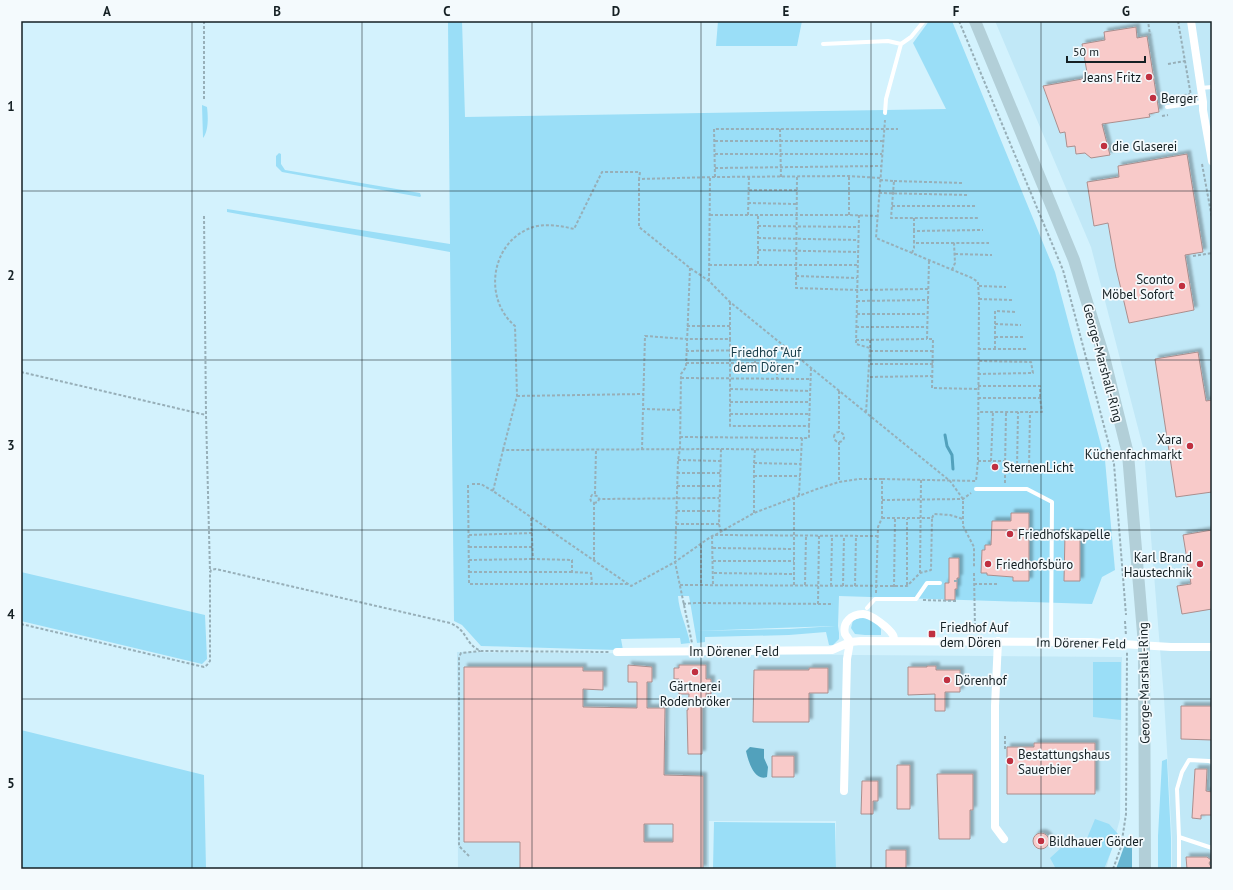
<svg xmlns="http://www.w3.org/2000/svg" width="1233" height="890" font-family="'PT Sans',sans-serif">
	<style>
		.built { fill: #c1e8f7 }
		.green { fill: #9adef7 }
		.forest { fill: #69b7d3 }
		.water { fill: #52a1bc }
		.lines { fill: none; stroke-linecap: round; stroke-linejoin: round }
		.stream { stroke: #52a1bc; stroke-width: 3 }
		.building { fill: #f8cac9; stroke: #ab8e8d; fill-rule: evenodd; filter: url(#shadow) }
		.path { stroke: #97afb8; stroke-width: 2; stroke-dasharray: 3 2; stroke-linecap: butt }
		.service { stroke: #fff; stroke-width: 4 }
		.minor { stroke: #fff; stroke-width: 8 }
		.secondary { stroke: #b2cfd8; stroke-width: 12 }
		.grid { fill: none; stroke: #152024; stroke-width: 1; stroke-opacity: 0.55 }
		.poi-dot { fill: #c03040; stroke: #f4fafd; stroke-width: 1.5 }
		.labels { text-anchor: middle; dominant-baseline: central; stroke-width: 3.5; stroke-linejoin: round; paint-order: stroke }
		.poi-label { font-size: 13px; fill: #152024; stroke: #f4fafd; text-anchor: start }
		.park-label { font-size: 13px; fill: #1a3f4b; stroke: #f4fafd }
		.street-label { font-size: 13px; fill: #152024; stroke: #f4fafd }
		.neatline { fill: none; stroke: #152024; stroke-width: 1.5 }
		.grid-label { font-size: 13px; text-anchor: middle; font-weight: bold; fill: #152024 }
	</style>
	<defs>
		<filter id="shadow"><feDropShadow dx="3.5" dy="-3.5" stdDeviation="1" flood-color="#0004"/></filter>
	</defs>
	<rect width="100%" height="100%" fill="#d3f2fd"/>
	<path class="built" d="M995,21H1212V869H1172V838L1164,698L1144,451L1091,247Z
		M457,652L1122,657L1120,819L1106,869H836V821H709V869H458Z"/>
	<path class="green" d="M448,21H462L465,117L946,109L913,43L929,21H952L1055,272L1105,460L1115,570L1102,577L1092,604L839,596L838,626L839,633V639L833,645H829L826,632L789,635L705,637V642L697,643L695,631L789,629L835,626L695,631L689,596H678C679,612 687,627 690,643L681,644L680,638L621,639L623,650H617L481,646L462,625L454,621L450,252L227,212V209L450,244Z
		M718,21H802L797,46H716Z
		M202,105L207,107C208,115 209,131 203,138Z
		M279,153L281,154V164L285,170L420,193L421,196L420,197L282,172L276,166V156Z
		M21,572L205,615L207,659L202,664L21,621Z
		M863,617L875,622L881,629V635H865L855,634L851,628L853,620Z
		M1093,662H1121V720L1093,717Z
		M21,730L204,775L206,869H21V780L73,793L21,780Z
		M1167,759L1171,838V869H1158V836L1162,761Z
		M1095,819L1109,824L1118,834L1104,869H1056L1050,858L1073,837L1083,848Z
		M714,822L835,823L836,869H713Z"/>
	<path class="forest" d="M1125,844L1132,846V869H1116Z"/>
	<path class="water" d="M750,747L764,749V758L768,767L767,777C754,782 748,760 746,751Z"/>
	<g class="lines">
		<path class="stream" d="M945,435L947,446L952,455L953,469"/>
	</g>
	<path class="building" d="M1136,27L1137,38L1147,36L1159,112L1149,114L1150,117L1102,124L1110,155L1091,158L1085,153L1076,154L1075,146L1067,147L1065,132L1060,133L1043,86L1088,78L1082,44L1105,40L1104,32Z
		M1187,154L1203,252L1185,255L1194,310L1129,323L1116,268L1108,223L1094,226L1087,182L1119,177L1118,166Z
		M1198,352L1206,401L1212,400V492L1176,497L1155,359Z
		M1011,513H1029V581H1013V577L987,575V573H981L982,550H985V545H991L992,521H1011Z
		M1212,530V609L1182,614L1177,586L1191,584L1183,535Z
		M1065,534H1080V581H1064Z
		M949,558H959V578H957V589H955V600H945V583H949Z
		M628,665L652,667V682H647V708H665L664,775L703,776V869H520V842H464V667H583V671H603V690L583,689V707L637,708V682H628ZM644,824H673V842H644Z
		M679,665H706V679H711V694L706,693V699H702V754H688L687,710H688L689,694H679V679H674V668H679Z
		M927,666H936V670H960V692H945V711H935V694L908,695V667H927Z
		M809,668H828V693H809V722H753L754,670H809Z
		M1181,706H1212V740L1181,739Z
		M1034,743H1095V794H1007V747H1034Z
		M772,756H794V777H772Z
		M897,765H910V809H897Z
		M1195,769H1207L1206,791L1212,792V815H1201V819L1192,818Z
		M937,774H973V810H970V839H939Z
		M862,781H878V801H873V814H861Z
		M1033 841a8 8 0 1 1 16 0a8 8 0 1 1-16 0Z
		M886,850H906V869H886Z
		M1186,857H1207L1211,860L1209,863L1212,869H1187Z"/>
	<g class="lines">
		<path class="path" d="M204,21V101
			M959,21L1063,270L1114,464L1126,615
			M1178,21L1191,96
			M1143,36L1150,35L1148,21
			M1168,64L1185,61
			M1159,100L1190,94
			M1162,116L1168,115
			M780,129L781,177
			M715,141H883
			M715,154H882
			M1202,164L1212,218
			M715,168L881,166
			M715,177L639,179V227L690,268L709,281L730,302L950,481L963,499V526L974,547V567
			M797,177L796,288L857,290L928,289
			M880,178L849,176L715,177L714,129H898
			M880,180L894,181L891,218H978
			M894,181L962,183
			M749,190H797
			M879,193L969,195
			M748,203L797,204
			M892,206H976
			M710,215H849L877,216
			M748,215L749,176
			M849,215V176
			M859,215L856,344L870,348L866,413
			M204,216L206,415L210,572
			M914,218V231
			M758,226L859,227
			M758,238L858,240
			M954,243H914V231L983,230
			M758,250L858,252
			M912,253L914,248V243
			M955,254L992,255
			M1193,256L1212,253
			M929,261L927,339H933L932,388L978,389
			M758,264V215
			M709,265H858
			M690,268L686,367L681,374L680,449L678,460L675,562L692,643
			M952,270L955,263L954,243H989
			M796,276L857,278
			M709,281L710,177
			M979,286L1006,287
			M979,299L1012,300
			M857,301L928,300
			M730,302V339
			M857,314H927
			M995,324L1021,325
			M687,326H730
			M856,327H927
			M995,337H1024
			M856,340L927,339
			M870,340V348
			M978,349H1026
			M995,349V311L1016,312
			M686,351L755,350V363
			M870,351H933
			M686,363H777V378
			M870,364H933
			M21,372L206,415
			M978,374L1033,373L1031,362L978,361
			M870,377L933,376
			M681,378L810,379
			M978,386H1040V398
			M730,389L810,391
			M839,391V432
			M517,396L643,394
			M978,398H1040L1042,412H979
			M730,402H810
			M680,410L643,409L645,336L687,339H730V426H809V438H802L799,495
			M1006,413L1005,468L1029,469L1030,412
			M730,414H809
			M809,426L811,368
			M834 437a5 5 0 1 1 10 0a5 5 0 1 1-10 0Z
			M680,437L802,438
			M839,442V481
			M721,449L802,450
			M503,450L517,396L515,326C481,297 492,237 537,226C550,224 562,226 574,229L602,172H640L639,179
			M642,450L643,409
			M678,460L720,461
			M978,461H1005
			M991,461L993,411
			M754,463L755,450
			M1017,469L1018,412
			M677,473H720
			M754,476H800
			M1005,483V468
			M472,484H481L493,491
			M468,485L469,584H592
			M677,486H720
			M595,494L596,450
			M794,497V585
			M882,500L963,499L971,493
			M594,503L598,502L599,499
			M677,511H719
			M754,513V463L801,464
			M531,518L533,559L572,560V572L591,573L592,584H629
			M882,518H932L934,514L950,515L963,519
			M676,524H719
			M721,532L719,524L721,449L503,450L493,491L631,586L675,562L712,536L715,535L754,513L817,489L839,482L859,479H882
			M469,535L532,533
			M715,535L878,536
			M712,536L713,586
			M701,545V585
			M469,547H533
			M713,548L794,549
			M469,560L533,559
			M594,560V503L591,501L590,498L592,495L598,496L599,499L719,498
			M713,561H794
			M469,572H572
			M714,573L793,574
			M920,573L921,480
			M974,573L975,629
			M954,581H957
			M974,584H998
			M680,585L907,586L920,573L931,570L932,518
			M805,585L806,536
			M907,585V519
			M831,586L832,537
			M843,586L844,536
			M855,586L856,536
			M894,587L895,518
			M876,593L878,527L882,518V479L976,481L978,461L979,299L978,282L972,278L876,238L885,120
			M923,600L956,601
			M683,604L695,603L833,604
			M818,604L819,536
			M1125,621L1126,636
			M21,624L204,667L207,665L210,661V573L211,570L216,569L450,623C469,631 464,644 481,651L609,652
			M1005,749V735
			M469,856L459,846V657L461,653L480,651
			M1113,869L1121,847L1126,814L1127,652"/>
		<path class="service" d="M823,44L888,41L901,44
			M1201,88L1212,87
			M1167,107L1203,102
			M885,113L886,99L901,44L911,37L924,21
			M976,489H1027L1052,502L1051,642
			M867,608L875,599H916L927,583H940
			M1212,762L1209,761L1189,760L1182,772L1177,789L1179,837L1212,848
			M1179,869V837"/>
		<path class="minor" d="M1191,21L1203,102V110L1212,161
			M998,641L995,706V827L1004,839
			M617,652L832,650L850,642L861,641L1089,642L1171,647H1212
			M844,791L847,659L850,642C849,639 846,636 845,634C842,622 852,614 863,614C871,614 889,628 893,635C894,636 894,640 894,641"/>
		<path class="secondary" d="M975,21L1074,260L1104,357L1128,454L1144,645L1145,869"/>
	</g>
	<path class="grid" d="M192,21V869M362,21V869M532,21V869M701,21V869M871,21V869M1041,21V869M21,191H1212M21,360H1212M21,530H1212M21,699H1212"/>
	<g class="poi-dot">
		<circle cx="1149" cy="77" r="4"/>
		<circle cx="1153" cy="98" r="4"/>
		<circle cx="1104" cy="146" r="4"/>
		<circle cx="1182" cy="286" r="4"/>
		<circle cx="1190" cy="446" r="4"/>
		<circle cx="995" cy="467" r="4"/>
		<circle cx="1010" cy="534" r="4"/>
		<circle cx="988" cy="564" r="4"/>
		<circle cx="1200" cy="564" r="4"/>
		<rect x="928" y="630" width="8" height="8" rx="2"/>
		<circle cx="695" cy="672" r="4"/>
		<circle cx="947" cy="680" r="4"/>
		<circle cx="1010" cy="761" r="4"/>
		<circle cx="1041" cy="841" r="4"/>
	</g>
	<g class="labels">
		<g class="poi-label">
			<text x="1141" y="77" text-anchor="end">Jeans Fritz</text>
			<text x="1161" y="98">Berger</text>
			<text x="1112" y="146">die Glaserei</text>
			<text x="1174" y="279" text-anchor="end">Sconto<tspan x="1174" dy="15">Möbel Sofort</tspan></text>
			<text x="1182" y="439" text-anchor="end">Xara<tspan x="1182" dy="15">Küchenfachmarkt</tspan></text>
			<text x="1003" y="467">SternenLicht</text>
			<text x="1018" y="534">Friedhofskapelle</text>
			<text x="1192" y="557" text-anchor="end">Karl Brand<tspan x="1192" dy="15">Haustechnik</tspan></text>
			<text x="996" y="564">Friedhofsbüro</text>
			<text x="940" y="627">Friedhof Auf<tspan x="940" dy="15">dem Dören</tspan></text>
			<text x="955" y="680">Dörenhof</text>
			<text x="695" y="686" text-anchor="middle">Gärtnerei<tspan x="695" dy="15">Rodenbröker</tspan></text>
			<text x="1018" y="754">Bestattungshaus<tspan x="1018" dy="15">Sauerbier</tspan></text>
			<text x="1049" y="841">Bildhauer Görder</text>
		</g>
		<g class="park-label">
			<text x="766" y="352">Friedhof "Auf<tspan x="766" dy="15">dem Dören"</tspan></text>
		</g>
		<g class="street-label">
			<text transform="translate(1103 363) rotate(75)">George-Marshall-Ring</text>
			<text transform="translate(1081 643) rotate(1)">Im Dörener Feld</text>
			<text x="734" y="651">Im Dörener Feld</text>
			<text transform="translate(1144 683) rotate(-91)">George-Marshall-Ring</text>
		</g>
	</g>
	<rect width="1233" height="890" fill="none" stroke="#f4fafd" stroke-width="44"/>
	<path d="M1067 56v6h78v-6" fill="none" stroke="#152024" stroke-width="2"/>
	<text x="1073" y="56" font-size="12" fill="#152024" stroke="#f4fafd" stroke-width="3" paint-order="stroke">50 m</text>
	<rect x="22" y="22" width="1189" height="846" class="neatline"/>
	<g class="grid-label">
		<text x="107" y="16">A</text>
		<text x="277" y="16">B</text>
		<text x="447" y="16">C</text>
		<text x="616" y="16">D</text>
		<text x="786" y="16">E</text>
		<text x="956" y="16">F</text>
		<text x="1126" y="16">G</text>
		<text x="11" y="111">1</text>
		<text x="11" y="280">2</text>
		<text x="11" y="450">3</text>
		<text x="11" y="619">4</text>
		<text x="11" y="788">5</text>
	</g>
</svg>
